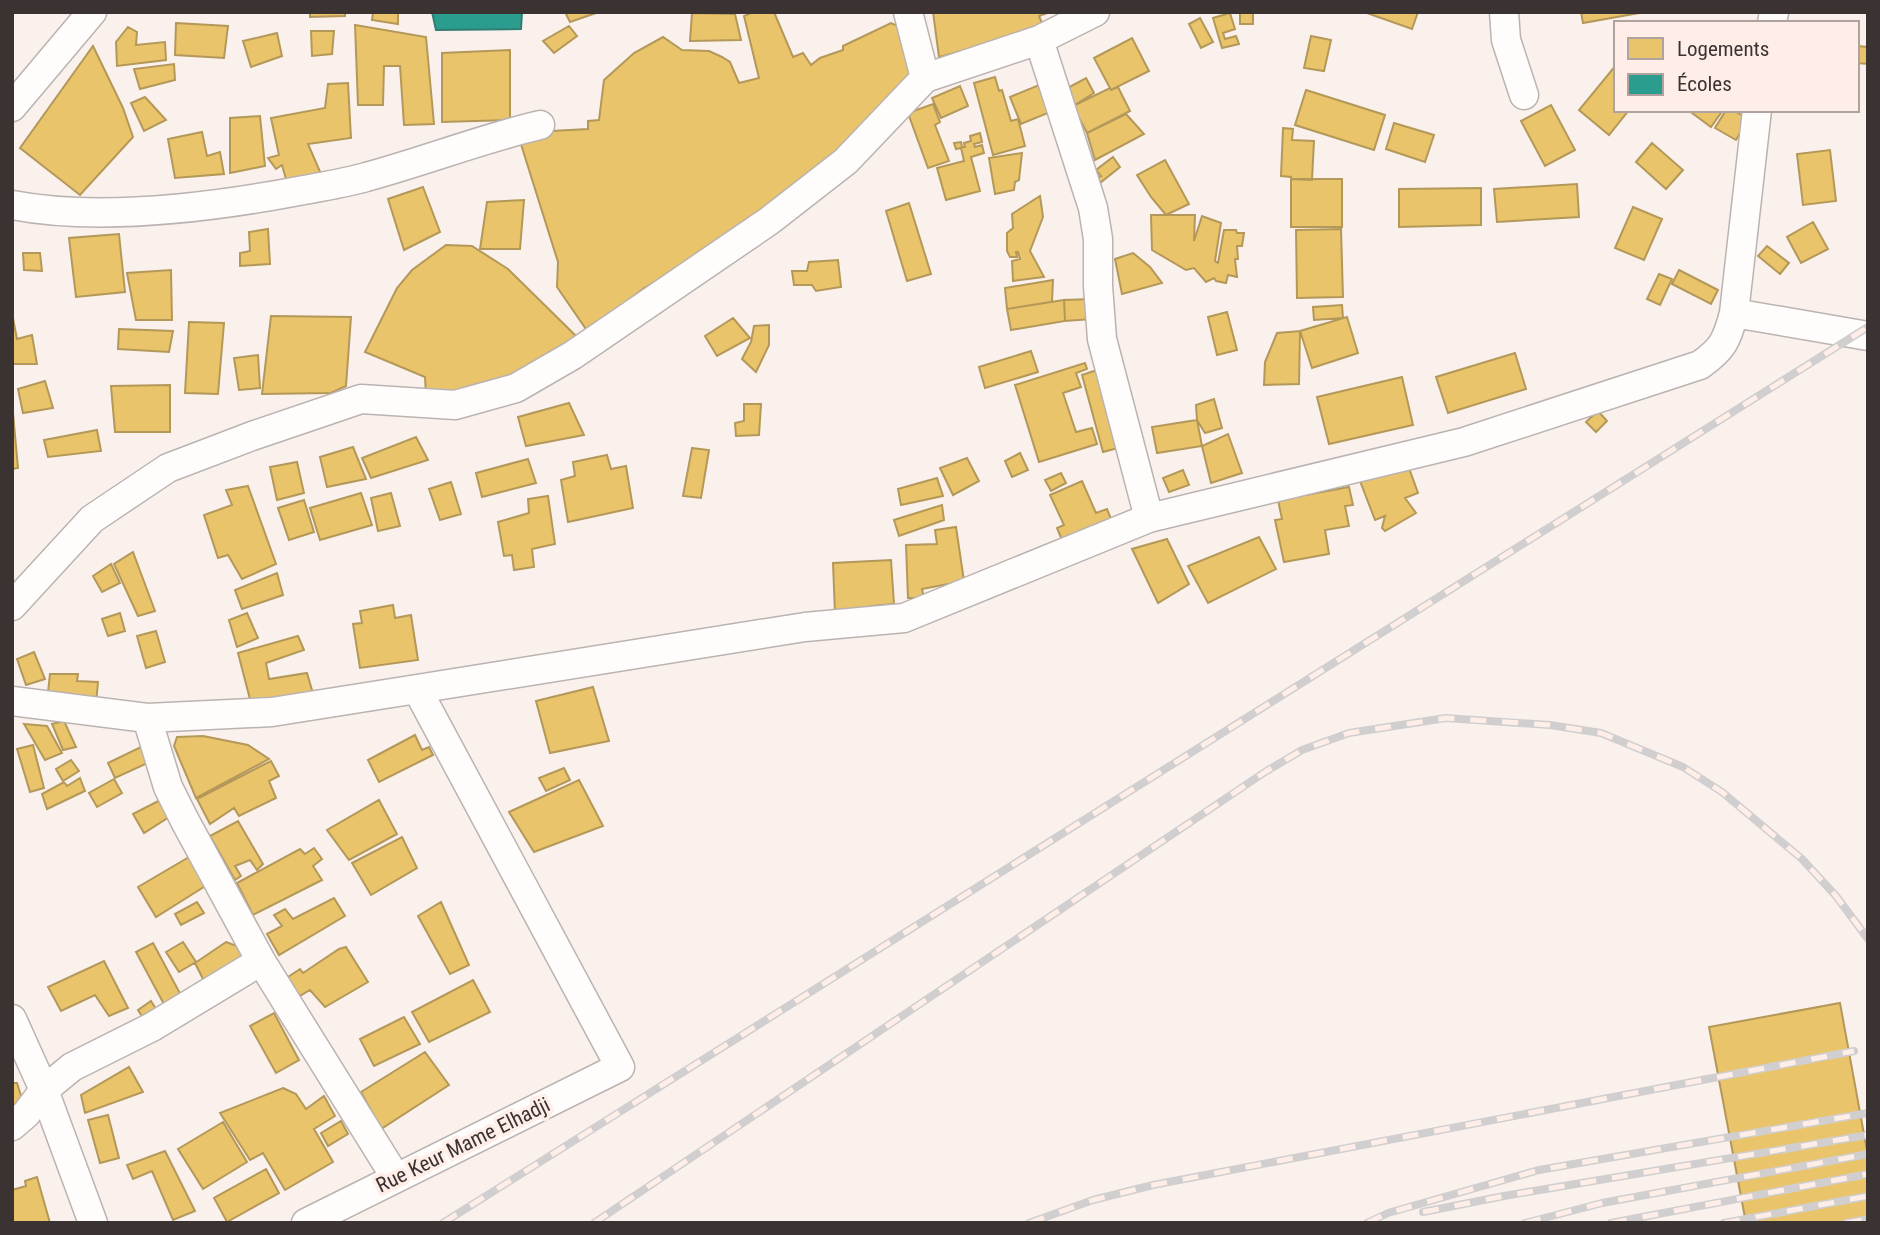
<svg xmlns="http://www.w3.org/2000/svg" width="1880" height="1235" font-family="'Roboto Condensed',sans-serif">
	<style>
		.homes { fill: #e9c46a; stroke: #b49859; stroke-width: 2 }
		.schools { fill: #2a9d8f; stroke: #2f7d73; stroke-width: 2 }
		.lines { fill: none; stroke-linecap: round; stroke-linejoin: round }
		.minor-casing { stroke: #bab3b1; stroke-width: 31 }
		.minor { stroke: #fefdfc; stroke-width: 28 }
		.rail-casing { stroke: #d0cece; stroke-width: 8 }
		.rail { stroke: #ffeee8; stroke-width: 5; stroke-dasharray: 16; stroke-linecap: butt }
		.labels { text-anchor: middle; dominant-baseline: central; stroke-width: 7; stroke-linejoin: round; paint-order: stroke }
		.street-label { font-size: 21px; fill: #3a3331; stroke: #ffeee8 }
	</style>
	<rect width="100%" height="100%" fill="#faf1ed"/>
	<path class="homes" d="M310,12H345V16L310,17Z
		M373,12H398V24L372,20Z
		M565,12H599L570,22Z
		M753,12H774L793,57L803,53L811,65L820,58L843,50V46L891,23L900,27L906,47L910,79L834,166L675,273L644,288L588,332L557,287L558,262L519,138L551,131L588,129V121L599,120L604,80L634,53L663,37L682,50L709,51L722,57L730,62L739,83L759,78L744,16Z
		M933,12H1050L1039,16L1045,30L939,57Z
		M1240,12H1253V24H1240Z
		M1364,12H1418L1412,29Z
		M1581,12H1645L1583,23Z
		M692,13L735,14L741,40L690,41Z
		M1230,13L1235,29L1223,33L1225,39L1236,36L1239,44L1222,48L1213,18Z
		M1200,18L1213,42L1201,48L1189,24Z
		M176,23L228,26L224,58L175,55Z
		M355,25L426,37L434,124L404,125L400,66H384L383,105H358Z
		M569,26L577,36L554,53L543,41Z
		M128,27L137,32L136,45L165,42L166,60L117,66L116,42Z
		M311,31H334L332,54L312,56Z
		M277,33L282,56L251,67L243,41Z
		M1311,36L1331,40L1324,71L1304,68Z
		M1132,38L1149,71L1111,90L1094,58Z
		M93,46L123,108L133,137L80,195L20,148Z
		M1857,46L1868,47V64L1857,63Z
		M510,50V120L442,122V53Z
		M174,64L175,80L140,89L134,69Z
		M1616,65V110H1629L1609,135L1579,110Z
		M995,77L999,91L1002,90L1011,121L1018,119L1025,146L993,155L974,83Z
		M1086,78L1094,93L1073,106L1064,90Z
		M348,83L351,138L308,144L321,174L289,190L282,165L276,169L268,158L279,155L271,118L325,108L328,84Z
		M1044,83L1055,110L1021,124L1010,97Z
		M960,86L968,106L941,118L932,98Z
		M1118,87L1130,111L1087,133L1073,106L1110,88L1111,90Z
		M1306,90L1385,115L1374,150L1295,125Z
		M145,97L166,120L144,131L131,103Z
		M933,104L940,122L935,125L949,161L928,168L908,113Z
		M1551,105L1575,150L1545,166L1521,121Z
		M1688,110H1723L1711,127Z
		M1726,110H1733L1748,119L1736,140L1715,128Z
		M1126,114L1144,134L1095,160L1087,133Z
		M260,116L265,166L230,173V118Z
		M1394,123L1434,135L1425,162L1386,149Z
		M1283,128L1293,129L1292,140L1314,141L1312,180L1291,179V177L1281,176Z
		M202,132L207,156L220,152L224,174L175,178L168,139Z
		M980,133L982,142L974,144L975,147L982,145L984,153L971,157L980,191L946,200L937,168L964,161L961,148L956,149L954,143L961,142L962,147H965L964,143L971,141L970,136Z
		M1652,143L1683,170L1666,189L1636,162Z
		M1830,150L1836,201L1803,205L1797,154Z
		M1022,153L1019,180L1015,182L1014,190L995,194L989,158Z
		M1113,157L1120,167L1100,183L1096,178L1101,176L1096,170Z
		M1165,160L1189,204L1166,215L1151,197L1137,175Z
		M1291,179H1342V227H1291Z
		M1577,184L1579,217L1497,222L1494,189Z
		M423,187L440,232L404,250L388,199Z
		M1481,188V225L1399,227V189Z
		M1040,196L1043,217L1030,251L1044,277L1013,281L1012,261L1020,259L1018,252H1016L1017,257H1010L1007,251V233L1013,228L1012,214Z
		M524,200L520,249H480L487,202Z
		M909,203L931,274L907,281L886,211Z
		M1633,207L1662,219L1644,260L1615,248Z
		M1151,215H1195L1194,241L1202,216L1221,223L1215,261L1218,263L1224,230H1236L1237,233H1244L1242,246H1237L1238,259H1235L1237,277L1228,275L1226,283L1216,281L1214,278L1206,282L1194,268L1186,270L1152,250Z
		M1813,222L1828,249L1801,263L1787,237Z
		M268,229L270,264L240,266V253L250,251L249,232Z
		M1341,229L1343,297L1297,298L1296,230Z
		M119,234L125,292L76,297L69,238Z
		M446,245L472,246L508,269L575,335V350L469,397L426,396L425,377L365,352L397,288L412,270Z
		M1767,246L1789,263L1780,274L1758,256Z
		M23,253H40L42,271L24,270Z
		M1133,253L1150,267L1162,283L1122,294L1115,259Z
		M838,260L841,287L816,291L812,285H794L792,271H807L809,262Z
		M171,270L172,320H136L127,273Z
		M1679,270L1718,290L1711,304L1672,284Z
		M1659,274L1672,279L1660,305L1647,299Z
		M1053,280L1052,302L1007,309L1005,288Z
		M1091,299L1092,319L1065,321L1064,300Z
		M1064,300L1065,321L1011,330L1007,309Z
		M1342,305L1343,318L1314,320L1313,307Z
		M1227,312L1237,350L1217,355L1208,317Z
		M12,313L17,339L32,335L37,364H12Z
		M271,316L351,317L346,386L331,393L262,394Z
		M1347,317L1358,353L1312,368L1300,331Z
		M733,318L750,338L717,356L705,336Z
		M189,322L224,323L218,394L185,393Z
		M769,325V345L756,372L742,359L751,342L754,326Z
		M119,329L173,331L169,352L118,349Z
		M1300,331L1299,384L1264,385L1265,362L1277,333Z
		M1031,351L1038,372L985,388L979,367Z
		M1515,353L1526,389L1448,413L1436,377Z
		M258,355L260,388L239,390L234,358Z
		M1085,363L1087,369L1076,373L1081,387L1063,393L1076,432L1092,428L1097,444L1039,462L1015,385Z
		M1100,369L1122,447L1103,452L1082,375Z
		M1402,377L1413,425L1329,444L1317,397Z
		M45,381L53,408L23,413L18,389Z
		M170,385V432H115L111,386Z
		M1214,399L1222,428L1205,433L1197,420L1196,405Z
		M12,402L18,468L12,469Z
		M569,403L584,435L526,446L518,417Z
		M744,404H761L759,435L736,436L735,423L744,421Z
		M1598,411L1607,421L1596,432L1586,422Z
		M1197,420L1202,446L1157,453L1152,427Z
		M97,430L101,451L48,457L44,440Z
		M1228,434L1242,473L1211,483L1202,446Z
		M416,437L428,460L371,478L362,458Z
		M353,447L366,479L327,487L320,457Z
		M692,448L709,450L701,498L683,496Z
		M1020,453L1028,470L1012,477L1005,461Z
		M607,455L611,469L626,466L633,508L568,522L561,480L575,476L573,462Z
		M967,458L979,481L953,495L940,468Z
		M528,459L536,483L482,497L476,473Z
		M297,462L304,493L277,500L270,467Z
		M1409,468L1418,493L1405,498L1416,513L1385,531L1382,528L1385,516L1375,520L1360,481Z
		M1183,470L1189,485L1169,492L1163,478Z
		M1061,473L1066,483L1051,491L1045,480Z
		M937,478L943,496L901,505L898,489Z
		M1082,481L1096,513L1107,509L1113,524L1064,545L1057,528L1064,525L1050,495Z
		M451,482L461,514L440,520L429,489Z
		M248,486L276,564L242,579L228,555L218,558L204,515L232,505L226,490Z
		M1349,487L1353,505L1345,506L1349,526L1325,530L1329,554L1284,562L1275,520L1282,519L1278,500Z
		M361,493L372,525L320,540L310,508Z
		M391,493L400,526L378,531L371,498Z
		M548,496L555,544L532,549L534,567L514,570L512,555L504,556L498,522L529,513L528,499Z
		M304,500L314,532L289,540L278,508Z
		M942,505L944,520L899,536L894,520Z
		M956,527L964,581L922,589L924,598H908L906,545L937,544L935,530Z
		M1259,537L1276,569L1208,603L1188,566Z
		M1167,539L1189,584L1158,603L1132,549Z
		M133,552L155,611L138,616L114,564Z
		M891,560L894,604L872,606V612L835,614L833,563Z
		M111,564L120,583L102,592L93,576Z
		M277,573L283,595L242,609L235,590Z
		M393,605L395,618L411,615L418,660L360,668L353,624L362,623L360,611Z
		M120,613L125,631L108,636L102,619Z
		M247,613L258,638L237,647L229,620Z
		M156,631L165,662L146,668L137,636Z
		M298,636L304,650L266,663L269,679L307,673L314,697L252,707L238,653Z
		M34,652L45,679L26,685L17,659Z
		M50,674H78L77,681L98,682L96,704L47,701Z
		M593,687L609,741L550,753L536,701Z
		M64,721L76,747L63,750L52,724Z
		M24,724L47,726L62,753L45,760Z
		M415,735L422,750L429,747L433,755L379,782L368,760Z
		M203,736L248,745L269,759L196,798L174,746L177,737Z
		M147,744L154,760L115,778L108,763Z
		M33,745L44,788L30,792L17,749Z
		M71,760L79,771L63,781L56,769Z
		M271,761L279,776L269,781L276,798L239,816L234,808L210,824L197,799Z
		M564,768L570,780L546,791L539,778Z
		M80,778L85,791L47,809L42,794L64,782L67,786Z
		M114,779L122,793L97,807L89,793Z
		M579,780L603,826L534,852L509,812Z
		M166,797L177,812L144,833L133,814Z
		M379,800L397,834L349,860L327,830Z
		M238,821L263,864L257,870L250,860L235,866L241,876L235,880L210,836Z
		M402,837L417,868L371,895L352,863Z
		M314,848L322,859L313,866L322,880L253,915L237,883L300,849L305,854Z
		M189,857L207,885L156,917L138,887Z
		M334,898L345,916L279,955L267,934L282,926L274,915L285,909L293,919Z
		M197,902L204,913L181,925L175,914Z
		M441,902L469,965L450,974L418,916Z
		M183,942L196,962L179,972L166,952Z
		M226,942L250,951L208,989L195,963Z
		M153,943L183,999L166,1008L136,952Z
		M346,947L368,982L325,1007L310,990L298,997L288,977L300,969L303,973L339,949Z
		M104,961L128,1008L109,1016L95,995L61,1011L48,987Z
		M473,980L490,1012L429,1042L412,1012Z
		M151,1001L161,1017L148,1026L138,1010Z
		M1840,1003L1868,1156V1223H1746L1709,1027Z
		M274,1013L299,1060L276,1073L250,1026Z
		M404,1017L420,1044L374,1066L360,1039Z
		M425,1052L449,1085L381,1129L361,1092Z
		M129,1067L143,1092L85,1113L81,1095Z
		M12,1083H17L25,1108L12,1112Z
		M283,1088L296,1094L306,1109L324,1096L335,1116L314,1129L333,1162L285,1190L263,1153L250,1160L220,1113Z
		M108,1115L119,1158L100,1163L88,1120Z
		M341,1121L348,1134L328,1146L321,1133Z
		M223,1122L247,1162L203,1189L178,1149Z
		M165,1151L195,1211L173,1220L152,1171L133,1179L127,1165Z
		M266,1169L279,1193L227,1222L214,1198Z
		M37,1177L50,1223H12V1190L26,1186L25,1181Z"/>
	<path class="schools" d="M432,12H522L521,29L436,30Z"/>
	<g class="lines">
		<defs>
			<path id="minor" d="M908,12L925,78
				M1504,12L1506,40L1524,95
				M1772,23L1774,12
				M1039,40L1093,208L1098,239V286L1102,339L1149,518
				M12,107L92,12
				M12,205C101,222 215,207 304,190C324,186 346,183 366,177C425,161 481,139 540,125
				M1734,313L1868,336
				M12,606L92,519L168,468L252,436L361,399L455,405L516,388L573,355L769,221L846,161L925,78L1039,40L1095,12
				M417,689L805,627L904,618L1149,518L1464,442L1700,365C1723,349 1727,340 1734,313L1757,110
				M12,701L147,718L168,787L185,821L261,961L396,1178
				M147,718L272,712L417,689L620,1067L306,1223
				M12,1019L44,1090L93,1223
				M12,1126L26,1114L44,1090L72,1067L152,1027L261,961"/>
		</defs>
		<use href="#minor" class="minor-casing"/>
		<use href="#minor" class="minor"/>
		<defs>
			<path id="rail" d="M1423,1212L1504,1196L1868,1135
				M443,1223L1868,327
				M594,1223L1265,772L1302,750L1349,733L1446,718L1550,725L1601,733L1683,767L1722,792L1802,859L1836,896L1868,939
				M1029,1223L1093,1200L1153,1185L1854,1051
				M1367,1223L1388,1213L1539,1170L1868,1113
				M1525,1223L1602,1203L1868,1154
				M1611,1223L1868,1174
				M1724,1223L1868,1196
				M1846,1223L1868,1219"/>
		</defs>
		<use href="#rail" class="rail-casing"/>
		<use href="#rail" class="rail"/>
	</g>
	<g class="labels">
		<g class="street-label">
			<text transform="translate(463 1145) rotate(-26)">Rue Keur Mame Elhadji</text>
		</g>
	</g>
	<rect width="1880" height="1235" fill="none" stroke="#3a3331" stroke-width="28"/>
	<rect x="1614" y="21" width="245" height="91" fill="#ffeee8" stroke="#b0a39f" stroke-width="2"/>
	<rect x="1628" y="38" width="35" height="21" fill="#e9c46a" stroke="#b0a39f" stroke-width="2"/>
	<text x="1677" y="56" font-size="21" fill="#3a3331">Logements</text>
	<rect x="1628" y="74" width="35" height="21" fill="#2a9d8f" stroke="#b0a39f" stroke-width="2"/>
	<text x="1677" y="91" font-size="21" fill="#3a3331">Écoles</text>
</svg>
